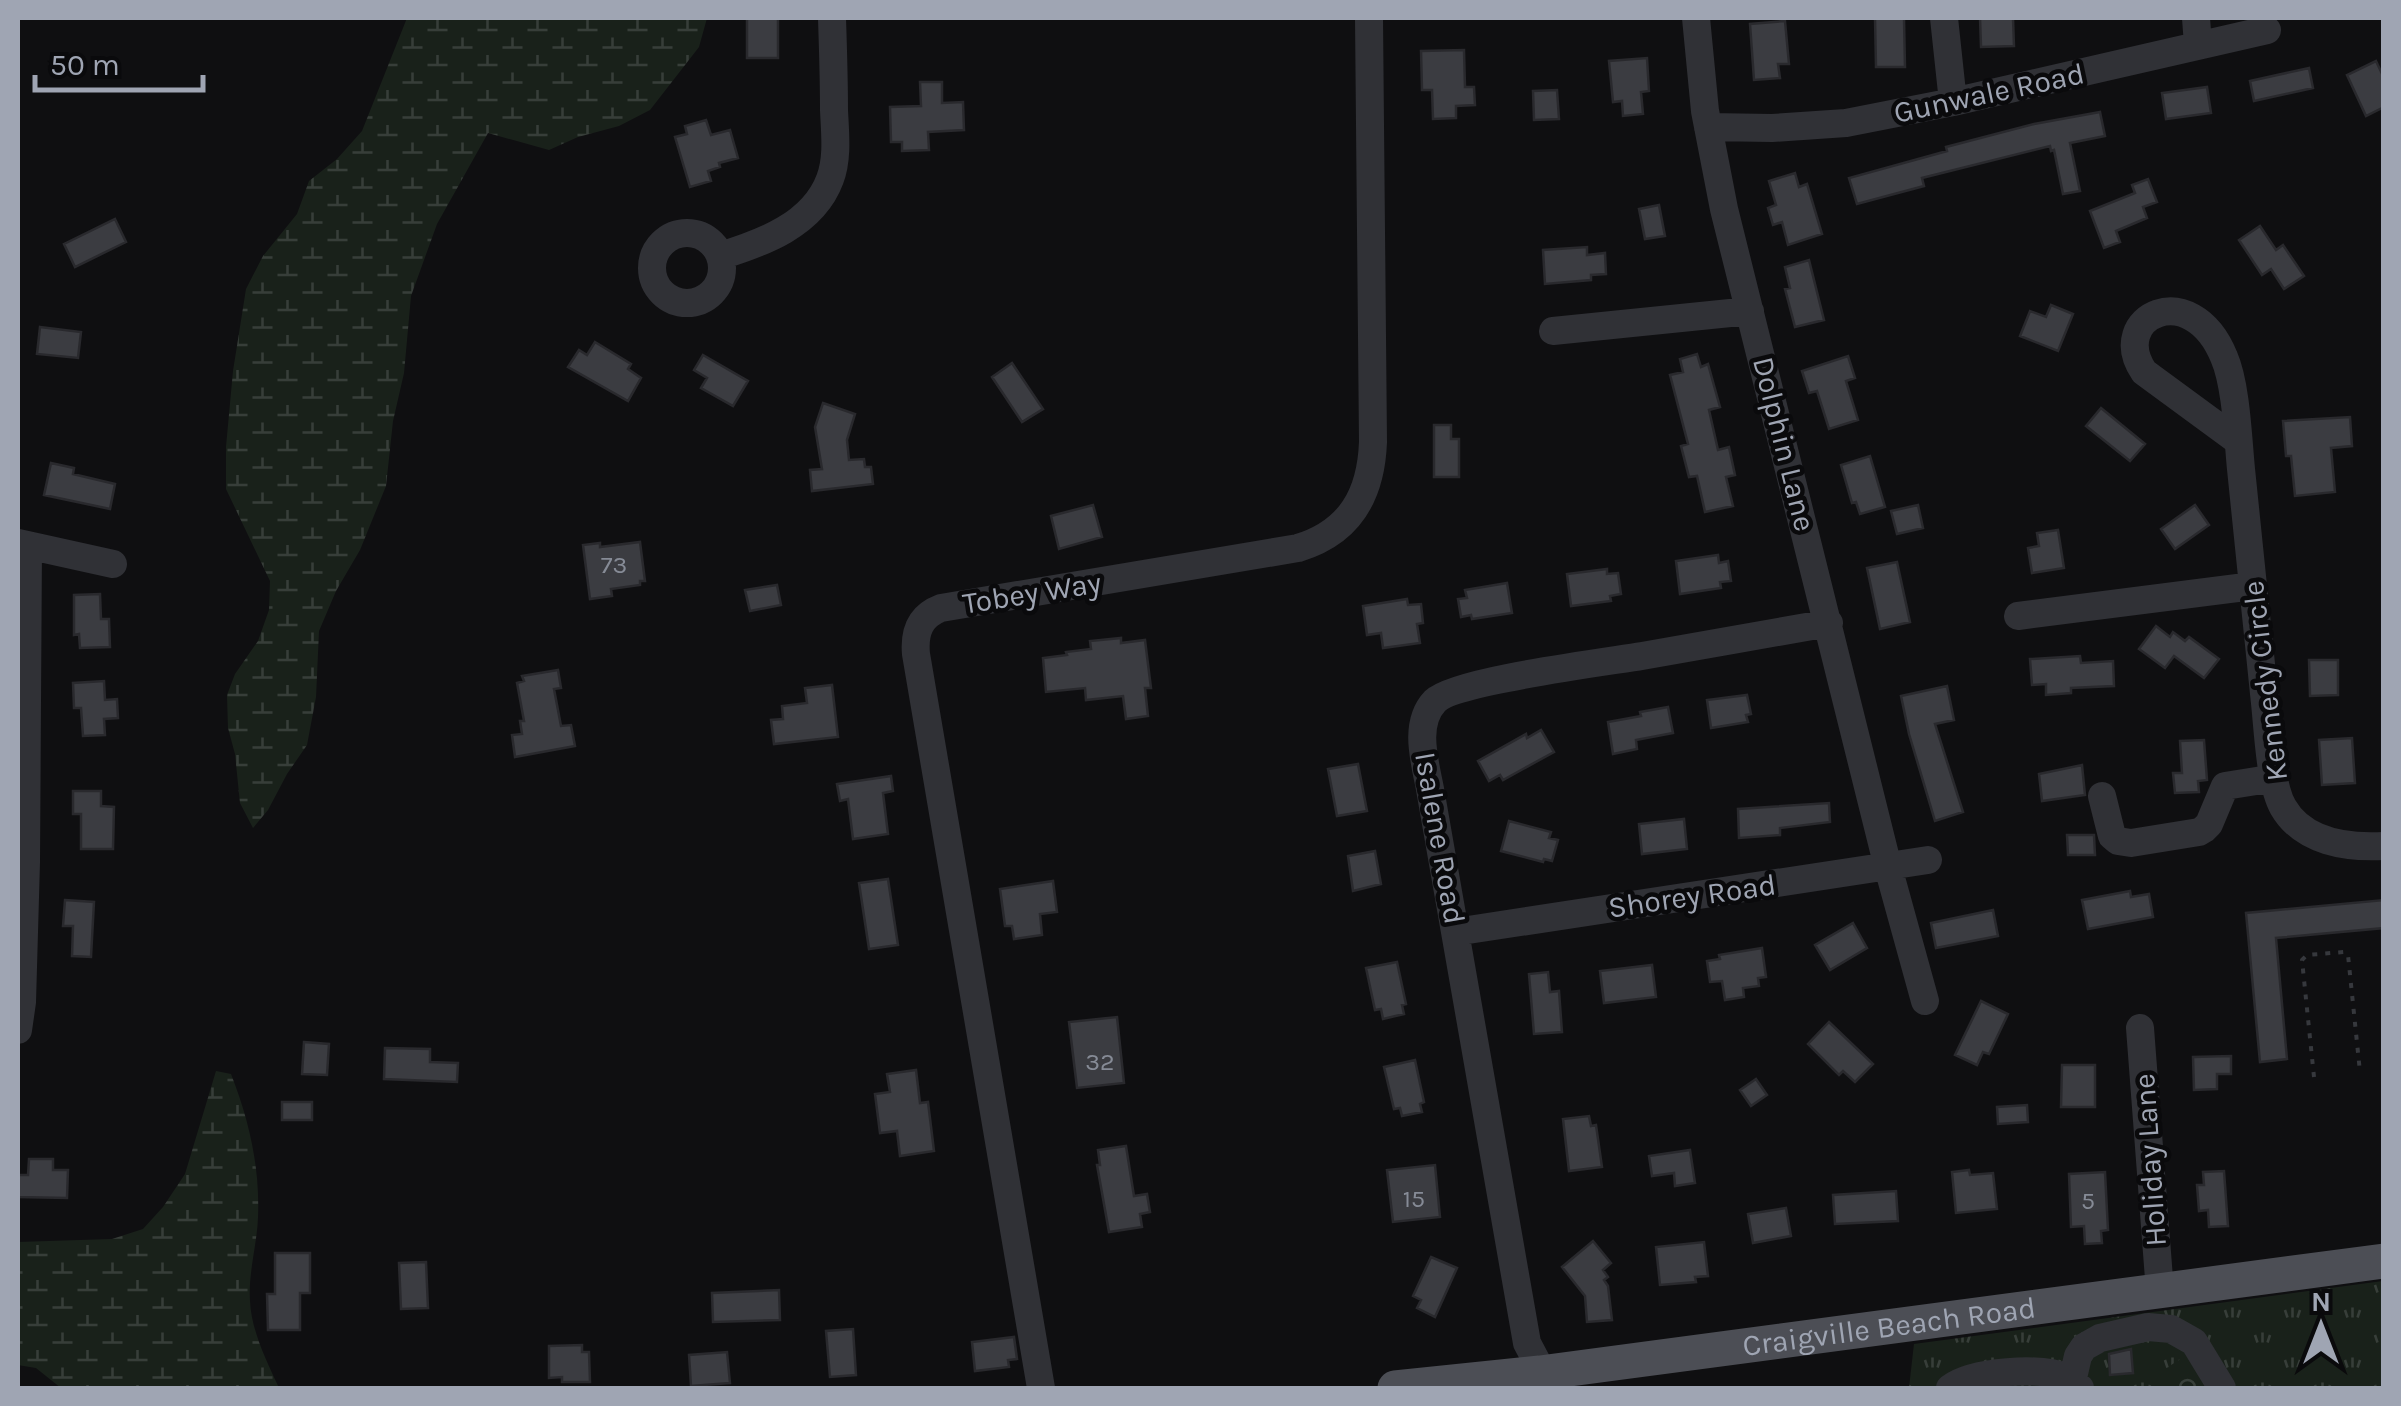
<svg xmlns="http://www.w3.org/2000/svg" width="2401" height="1406" font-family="Karla,sans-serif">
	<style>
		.grass { fill: url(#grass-tufts) }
		.forest { fill: url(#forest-crowns) }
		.wetland { fill: url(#wetland-marsh) }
		.building { fill: #3b3c41; stroke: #29292d; stroke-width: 2.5 }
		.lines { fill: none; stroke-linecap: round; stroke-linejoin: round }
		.path { stroke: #36383d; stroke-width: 4; stroke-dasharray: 5 8; stroke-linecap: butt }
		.minor { stroke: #303136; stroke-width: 28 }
		.major { stroke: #4c4e55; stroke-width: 35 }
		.labels { text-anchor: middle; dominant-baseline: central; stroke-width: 9; stroke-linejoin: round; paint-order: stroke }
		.number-label { font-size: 25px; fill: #868b96 }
		.street-label { font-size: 30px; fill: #9fa5b3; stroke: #0a0a0c }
	</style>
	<defs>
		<pattern id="grass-tufts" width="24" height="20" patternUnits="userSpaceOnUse" patternTransform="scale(2.5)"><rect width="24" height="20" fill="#19211a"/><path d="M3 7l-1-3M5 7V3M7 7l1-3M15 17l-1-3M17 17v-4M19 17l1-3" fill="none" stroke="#373e39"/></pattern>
		<pattern id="forest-crowns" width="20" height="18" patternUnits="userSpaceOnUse" patternTransform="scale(2.5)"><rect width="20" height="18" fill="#19211a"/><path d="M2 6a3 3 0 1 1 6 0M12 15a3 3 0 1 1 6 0" fill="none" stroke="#373e39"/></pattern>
		<pattern id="wetland-marsh" width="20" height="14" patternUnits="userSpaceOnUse" patternTransform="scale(2.5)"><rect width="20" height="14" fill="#19211a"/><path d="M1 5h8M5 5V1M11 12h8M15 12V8" fill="none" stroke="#373e39"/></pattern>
	</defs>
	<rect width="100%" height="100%" fill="#0f0f11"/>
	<path class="grass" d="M2383,1281V1388H1909L1914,1344Z"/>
	<path class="forest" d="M2184,1357L2198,1359L2219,1388H2168L2171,1365Z"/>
	<path class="wetland" d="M407,18H707L699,47L650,110L619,126L578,137L549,150L488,133L437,224L411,296L404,373L393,421L386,486L360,550L336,591L319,631L316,697L307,745L287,774L268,810L253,828L240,803L235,754L228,728L227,695L235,674L258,641L269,610L270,581L226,489V447L233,371L246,289L263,256L297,214L309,181L337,159L362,131Z
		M216,1071L231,1074C249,1120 260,1167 258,1217C257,1245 248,1273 250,1301C251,1330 267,1362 279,1388H61L36,1368L18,1365V1242L112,1239L143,1229L163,1207L185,1174Z"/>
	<path class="building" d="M747,18H778V58H747Z
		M1875,18H1904L1905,67H1876Z
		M1980,18H2013L2014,46L1981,47Z
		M1785,21L1789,64H1778L1780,78L1754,80L1750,24Z
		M1464,50L1465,87H1474L1475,105L1456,106V118L1433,119L1432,90H1422L1421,51Z
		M1647,58L1649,91L1641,92L1643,114L1623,116L1622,101L1613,102L1609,61Z
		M2376,61L2384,78V107L2366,116L2347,75Z
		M2309,68L2313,88L2254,101L2250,81Z
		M920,82H942V103L963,102L964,130L928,132L929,150L902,151V142H891L890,107L921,106Z
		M2207,87L2211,113L2166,119L2162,93Z
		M1557,90L1559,119L1534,120L1533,91Z
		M2100,112L2105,136L2070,143L2080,191L2063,194L2054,150L2051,151L2050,146L1922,178L1924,186L1857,204L1849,178L1947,151L1946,147L2034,124Z
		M706,120L711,135L730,130L738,158L719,163L720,167L708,171L711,181L690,187L675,137L687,134L685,126Z
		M1795,173L1799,187L1807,184L1822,234L1788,245L1782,222L1773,225L1768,208L1776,205L1769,181Z
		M2148,179L2157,202L2143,207L2147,218L2116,231L2120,242L2104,248L2090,211L2135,193L2132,185Z
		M1659,205L1665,236L1645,239L1639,209Z
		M115,219L126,242L75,267L64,244Z
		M2260,226L2276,250L2283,245L2304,276L2284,289L2271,269L2262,275L2239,240Z
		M1587,247V255L1605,253L1606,274L1591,275V280L1545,284L1543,250Z
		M1809,260L1824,320L1795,327L1785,289L1790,288L1785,267Z
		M2051,305L2073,314L2058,351L2020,336L2030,311L2046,317Z
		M40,327L81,332L78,358L37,354Z
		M595,342L631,364L628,369L641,378L628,401L568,367L579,350L587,355Z
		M1697,354L1701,367L1708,364L1720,407L1709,410L1718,450L1729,447L1735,475L1726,477L1733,506L1705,512L1697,476L1689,477L1681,446L1688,444L1670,375L1683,372L1680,359Z
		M703,355L748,381L733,406L701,388L707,378L694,370Z
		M1848,356L1855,378L1846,381L1858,420L1829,429L1817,391L1809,393L1802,371Z
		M1012,363L1043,409L1022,422L992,377Z
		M823,403L855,414L847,440L849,460L864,459L865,467H871L873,484L812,491L810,470L822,469L815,427Z
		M2101,408L2145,444L2130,461L2086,426Z
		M2350,417L2352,446L2331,448L2335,492L2295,496L2291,456H2286L2283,421Z
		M1434,425H1451V439H1459V477H1434Z
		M1870,456L1885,507L1860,514L1856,502L1852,503L1841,465Z
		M51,463L74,468L73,474L115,484L110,509L44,495Z
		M1093,505L1102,537L1059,549L1051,516Z
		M1918,505L1923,528L1897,534L1891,511Z
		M2195,505L2209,525L2175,549L2161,529Z
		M2058,530L2064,568L2032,573L2028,548L2039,546L2037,533Z
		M640,542L645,581H640V585L611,589L612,596L590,599L583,545L600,543V547Z
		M1718,555L1719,563L1728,561L1731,581L1720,582L1721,588L1680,594L1676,561Z
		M1897,562L1910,622L1880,629L1867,568Z
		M1607,569V574L1618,573L1621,594L1610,596L1611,601L1571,606L1567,574Z
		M1507,583L1512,613L1472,619L1471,615L1461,617L1458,599L1467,598L1465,590Z
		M777,585L781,605L750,611L745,590Z
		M100,594L101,619H109L110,647L80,648L79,634L74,635V595Z
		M1407,599L1408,605L1421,604L1423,623L1417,624L1420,643L1383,648L1381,633L1367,635L1363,606Z
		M2156,626L2170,637L2173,632L2185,641L2189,637L2219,659L2204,678L2174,656L2165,668L2139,649Z
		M1121,638V643L1145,640L1151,688H1145L1148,716L1126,719L1123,696L1086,700L1085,688L1046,692L1043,658L1067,655L1066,652L1091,649L1090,641Z
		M2080,656L2081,663L2113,661L2114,686L2071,688V693L2046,695V684L2032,685L2030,659Z
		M2309,660H2338V695L2310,696Z
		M558,670L561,688L554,689L561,726L571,725L575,746L515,757L512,735L522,734L520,721H524L517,683L524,681L522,676Z
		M104,681L105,700L117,699L118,718L104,719L105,735L83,736L81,708H74L73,683Z
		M832,685L838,737L774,744L771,720L783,719L782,706L807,703L805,688Z
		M1947,686L1954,720L1935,724L1963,812L1935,821L1909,734L1901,696Z
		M1747,695L1751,714L1746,715L1748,722L1711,728L1707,700Z
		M1668,707L1673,733L1636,740L1637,749L1613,754L1608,722L1641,716L1640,712Z
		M1541,730L1554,752L1503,780L1500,775L1489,781L1478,761L1526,734L1527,738Z
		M2352,738L2355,783L2322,785L2319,740Z
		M2204,740L2207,780L2198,781L2199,792L2175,793L2173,773H2182L2180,741Z
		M1358,764L1367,811L1337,816L1328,769Z
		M2082,765L2085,795L2042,801L2039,774Z
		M891,776L893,791L883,793L888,834L853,839L848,799L840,801L837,784Z
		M73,791H101V806L114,807L113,849H81V814H73Z
		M1829,803L1830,822L1780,828V835L1739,838L1738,809Z
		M1684,819L1687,849L1642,854L1639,824Z
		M1509,821L1551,832L1549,838L1558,840L1552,861L1544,859L1543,862L1501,851Z
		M2067,835H2094L2095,855H2068Z
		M1375,851L1381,884L1353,891L1348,856Z
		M888,879L898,945L869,949L859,883Z
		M1053,881L1057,912L1040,914L1042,935L1014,939L1012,926H1005L1000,889Z
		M2130,891L2131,897L2149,894L2153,917L2088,929L2082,900Z
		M65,900L94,902L91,957L72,956L73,926H63Z
		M2384,900V928L2276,938L2287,1059L2260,1062L2246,913Z
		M1993,910L1998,936L1936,948L1931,923Z
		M1853,923L1867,948L1830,970L1815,945Z
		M1762,948L1766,977L1758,978L1759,986L1743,988L1744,997L1725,1000L1722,981L1710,982L1707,961L1720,959L1719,955Z
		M1397,962L1406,1004L1402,1005L1404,1014L1383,1019L1381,1009L1375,1010L1366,968Z
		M1652,965L1656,997L1604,1003L1600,971Z
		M1548,972L1550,992L1559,991L1562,1032L1534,1034L1529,974Z
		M1981,1001L2008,1014L1989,1054L1983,1052L1977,1065L1955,1055Z
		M1117,1017L1124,1083L1077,1088L1069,1022Z
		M1829,1022L1873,1064L1855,1082L1843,1071L1839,1075L1808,1044Z
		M304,1042L329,1044L327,1075L302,1074Z
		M385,1048L430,1049V1062L458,1063L457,1082L384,1079Z
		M2231,1056V1074H2217V1089L2194,1090L2193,1057Z
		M1415,1060L1424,1102L1420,1104L1422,1112L1402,1116L1400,1108L1394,1109L1384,1067Z
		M2062,1065H2095V1107H2061Z
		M916,1070L920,1103L928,1102L934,1151L900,1156L897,1131L880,1133L875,1094L890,1092L887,1074Z
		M1756,1079L1767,1095L1751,1106L1740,1090Z
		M282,1102H312V1120H282Z
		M2027,1105L2028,1122L1998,1124L1997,1107Z
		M1589,1116L1591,1126L1596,1125L1602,1167L1569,1171L1563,1119Z
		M1126,1146L1134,1196L1147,1194L1150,1212L1140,1214L1142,1227L1109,1232L1097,1165H1100L1098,1150Z
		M1690,1150L1695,1183L1675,1186L1674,1173L1652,1176L1649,1156Z
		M29,1159H53V1170H68L67,1198L18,1197V1175H28Z
		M1435,1165L1440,1217L1393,1222L1387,1170Z
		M1969,1170L1970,1175L1993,1173L1997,1209L1956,1213L1952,1172Z
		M2224,1171L2228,1226L2209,1227L2208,1210L2199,1211L2197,1185H2204L2203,1172Z
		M2105,1172L2108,1230L2101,1231L2102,1243L2085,1244L2084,1226L2071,1227L2069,1174Z
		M1896,1191L1898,1221L1835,1224L1833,1195Z
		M1786,1208L1791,1236L1753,1243L1748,1214Z
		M1593,1241L1611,1263L1603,1270L1608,1277L1604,1280L1608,1286L1612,1320L1587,1322L1585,1296L1562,1267Z
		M1704,1242L1708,1276L1695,1277L1696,1282L1660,1285L1656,1247Z
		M275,1253H310V1293H300V1330H268L267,1294H275Z
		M1431,1257L1457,1268L1435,1317L1417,1308L1421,1300L1413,1296Z
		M426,1262L428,1308L401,1309L399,1263Z
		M779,1290L780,1320L713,1322L712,1293Z
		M853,1329L856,1375L830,1377L826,1331Z
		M1014,1337L1017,1359L1008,1360L1009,1367L975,1371L972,1342Z
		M582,1345V1352H589L590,1382H562V1377L549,1378V1346Z
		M2131,1349L2133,1373L2110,1375L2109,1354Z
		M727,1352L730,1383L691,1386L689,1355Z"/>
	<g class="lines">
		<path class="path" d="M2314,1077L2302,960L2307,955L2344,952L2348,955L2360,1072"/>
		<path class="minor" d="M1696,18L1705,111L1724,209L1888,867L1925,1001
			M1944,18L1953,102
			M2196,18L2198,45
			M1708,127L1772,128L1846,123L1953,102L2267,30
			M652 268a35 35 0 1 1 70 0a35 35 0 1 1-70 0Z
			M720,256C762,243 813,225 830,179C838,158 835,133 834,110C834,79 833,48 832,18
			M1553,331L1750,311
			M2238,441L2144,372C2107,317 2191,276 2224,357C2236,384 2238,438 2241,469C2249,547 2257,625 2265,703C2268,731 2270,784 2283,807C2303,842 2347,848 2384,846
			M18,543L113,564
			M2018,616L2253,586
			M2102,796L2112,836L2118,841L2131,843L2199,832L2204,829L2209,824L2225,786L2275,778
			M1455,932L1928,860
			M2140,1028L2160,1292
			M18,1030L22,1002L26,862L28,546
			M2072,1382L2078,1356L2084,1347L2100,1338L2148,1327L2171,1329L2194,1342L2222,1388
			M1041,1388L916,654C914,632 920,616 941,608L1298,548C1351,532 1371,494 1373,442L1369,18
			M1543,1388L1537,1362L1527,1343L1430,789C1425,762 1413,724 1435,701C1454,681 1606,662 1642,656C1704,645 1767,634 1829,623
			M1950,1388C1972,1371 2042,1366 2067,1378C2070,1380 2078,1387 2080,1388"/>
		<path class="major" id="s1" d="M1395,1388L1540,1373L2384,1261"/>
	</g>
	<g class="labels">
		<g class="number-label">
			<text x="614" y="564">73</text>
			<text x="1100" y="1061">32</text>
			<text x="1414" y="1198">15</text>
			<text x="2088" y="1200">5</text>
		</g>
		<g class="street-label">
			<text transform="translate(1989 93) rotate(-12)">Gunwale Road</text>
			<text transform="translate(1784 444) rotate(76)">Dolphin Lane</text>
			<text transform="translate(1032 593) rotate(-9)">Tobey Way</text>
			<text transform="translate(2265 681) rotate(-97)">Kennedy Circle</text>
			<text transform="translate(1440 838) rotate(80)">Isalene Road</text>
			<text transform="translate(1692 896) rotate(-8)">Shorey Road</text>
			<text transform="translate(2150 1160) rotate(-94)">Holiday Lane</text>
			<text stroke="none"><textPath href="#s1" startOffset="498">Craigville Beach Road</textPath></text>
		</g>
	</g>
	<rect width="2401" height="1406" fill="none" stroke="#9fa5b3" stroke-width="40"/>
	<g transform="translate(2321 1326)" stroke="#0a0a0c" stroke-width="8" paint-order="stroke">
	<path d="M0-8L18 38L0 25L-18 38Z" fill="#9fa5b3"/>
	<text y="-15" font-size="28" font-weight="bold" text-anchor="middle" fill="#9fa5b3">N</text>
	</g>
	<path d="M35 75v15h168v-15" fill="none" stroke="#9fa5b3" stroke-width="5"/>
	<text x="50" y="75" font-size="30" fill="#9fa5b3" stroke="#0a0a0c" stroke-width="8" paint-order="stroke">50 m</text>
</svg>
